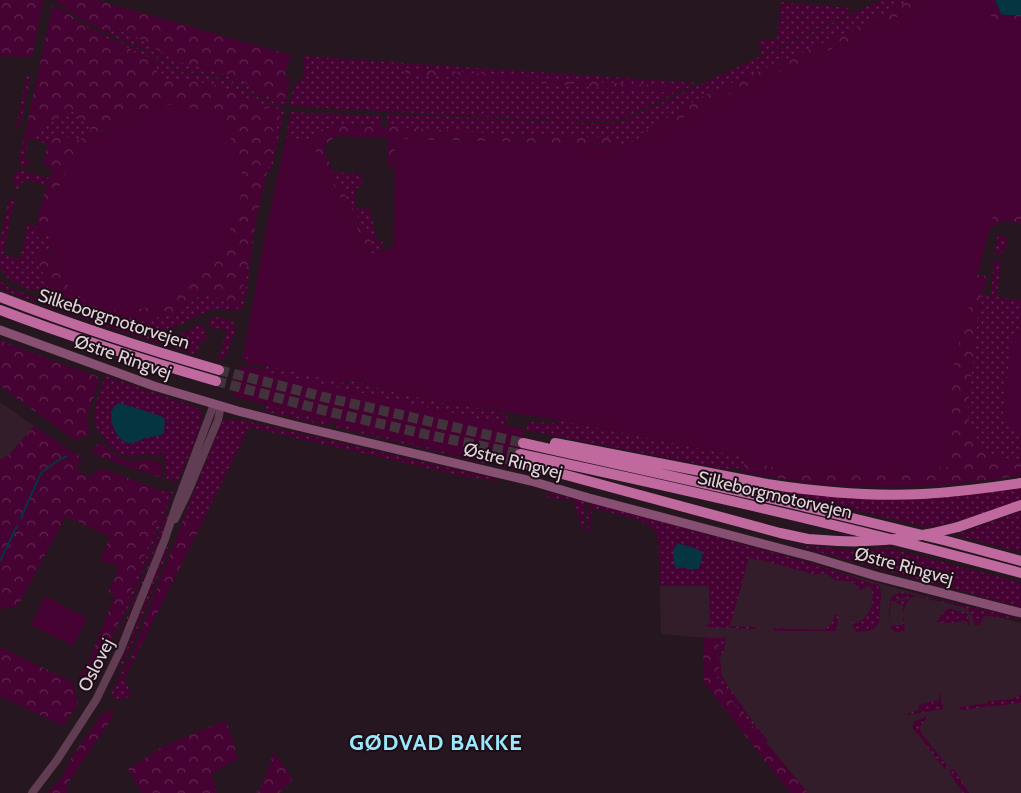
<svg xmlns="http://www.w3.org/2000/svg" width="1021" height="793" font-family="Cabin,sans-serif">
	<style>
		.built { fill: #331d2a }
		.grass { fill: url(#grass-dots) }
		.forest { fill: url(#forest-crowns) }
		.pitch { fill: #450232 }
		.water { fill: #053540 }
		.lines { fill: none; stroke-linecap: round; stroke-linejoin: round }
		.stream { stroke: #053540; stroke-width: 2 }
		.motorway-tunnel { stroke: #42323b; stroke-width: 10; stroke-dasharray: 10 5; stroke-linecap: butt }
		.tertiary { stroke: #603d52; stroke-width: 8 }
		.secondary { stroke: #874f71; stroke-width: 9 }
		.motorway { stroke: #c0699f; stroke-width: 10 }
		.motorway-bridge { stroke: #c0699f; stroke-width: 10 }
		.labels { text-anchor: middle; dominant-baseline: central; stroke-width: 4; stroke-linejoin: round; paint-order: stroke }
		.street-label { font-size: 18px; fill: #e0d4da; stroke: #1c0d16 }
		.district-label { font-size: 22px; font-weight: bold; letter-spacing: 1px; fill: #9be7fc; stroke: #1c0d16 }
	</style>
	<defs>
		<pattern id="grass-dots" width="8" height="8" patternUnits="userSpaceOnUse" patternTransform="scale(1.25)"><rect width="8" height="8" fill="#450232"/><path d="M2 2h.1M6 6h.1" fill="none" stroke="#60264f" stroke-width="1.8" stroke-linecap="round"/></pattern>
		<pattern id="forest-crowns" width="20" height="18" patternUnits="userSpaceOnUse" patternTransform="scale(1.25)"><rect width="20" height="18" fill="#450232"/><path d="M2 6a3 3 0 1 1 6 0M12 15a3 3 0 1 1 6 0" fill="none" stroke="#60264f"/></pattern>
	</defs>
	<rect width="100%" height="100%" fill="#26161f"/>
	<path class="built" d="M0,402L34,426L9,455L0,460Z
		M715,537L1021,623V793H808L717,683L719,639L661,634L660,586L709,585Z"/>
	<path class="grass" d="M881,0H911L848,32L705,95L641,134L645,140L620,145L615,138L503,134L388,128L387,114L608,124L618,123Z
		M781,2L850,8L849,14L761,55L760,39L777,40Z
		M80,22L114,40L146,51L180,72L219,78L228,81L276,107L284,111L271,172H267L279,114L221,86L191,81H160L154,60L96,33Z
		M99,29L131,33L140,39L176,61L234,76L265,95L284,102L290,79L285,107L274,104L222,77L180,71L143,48L123,41Z
		M303,56L698,83L620,120L610,122L560,121L290,106L289,104L296,81H301C304,72 306,65 303,56Z
		M27,75H31L20,126L16,127Z
		M70,109L91,129L80,140L51,134L48,146L40,141L29,138L25,158L29,160L28,167L21,166L19,162L25,134L26,140L38,132L46,121L52,122Z
		M290,112L382,116V127L342,126L319,130L311,143L286,137Z
		M19,170L49,178L47,185L26,180L19,185L18,190C11,184 14,178 16,171Z
		M332,172L362,174V187L356,188L355,208L370,209L376,238L379,242L383,241L382,250L379,253H367L373,245Z
		M15,197L3,255L20,259L28,224L37,226L36,238L49,230L50,253L34,249L40,267L50,285L40,290L28,289L11,281L5,275L0,268V240L9,200Z
		M254,232L247,291L242,309C233,313 222,308 211,310C205,312 199,315 193,318C169,331 164,332 137,326V324L119,319L138,321L187,305L205,292L239,308Z
		M998,234L1007,238L1006,250L995,256Z
		M293,256L344,383L346,385L353,380C381,390 410,396 439,402C462,406 486,408 508,415L504,425L331,389L251,369L246,360L242,359L244,352L249,354C248,359 250,364 254,368L265,369Z
		M994,259L1001,263L997,297L1021,300V462L994,456L981,444L971,429L967,412L978,318L983,295L991,296Z
		M0,281L9,288L143,335C155,337 164,338 176,335L177,336L190,330V329L199,324L204,327C210,345 205,335 199,346C198,348 198,352 197,355L193,354L113,329L8,292L0,288Z
		M214,317C224,318 232,318 236,327L226,355L221,361H218L227,330L223,329L211,328L209,323L210,319Z
		M105,376L190,405C195,407 201,408 202,414C204,424 182,471 177,482L167,480L163,451H161L160,458C144,450 139,459 126,456C116,454 111,448 105,440C102,435 97,430 95,424C91,412 101,388 105,376Z
		M267,405L331,422L329,426L268,412L264,410Z
		M227,419H237L501,480L496,481L467,477L249,427L205,517L191,519L184,517L221,424L223,421Z
		M559,420L740,456L745,463L742,469L731,467L730,470L526,430L529,422L555,423Z
		M336,423L487,463V464L335,427Z
		M1021,486V502L942,525L931,527L926,525L925,527L768,489L831,496Z
		M161,490L173,492L131,601L115,632L165,501Z
		M547,492L586,502L583,516L585,530L583,532L574,501L546,497Z
		M592,503L815,564L868,582L879,585L881,592L879,623C874,632 865,631 856,632L852,623L853,619L855,624C870,617 877,602 870,586L860,590C851,578 847,582 834,580C828,574 824,571 816,575L757,559L756,560L749,558L730,626L757,627V629L706,627V625L710,624L709,586H660L658,535L649,525L636,519L593,508L590,520L591,532L589,533L586,516Z
		M1021,511V552L956,535Z
		M168,513L170,514L146,578L108,663L145,574L161,528L165,518Z
		M793,544L848,550L888,548L1016,581L1021,583V607L850,561Z
		M166,547L169,548L125,661L113,680L125,654Z
		M901,592L999,613L1019,619L984,616C982,621 982,625 976,626L974,624C973,615 971,611 963,607L914,596C907,600 905,605 904,612H903V605L896,603V601L908,599L907,597L898,599L891,603L889,624L891,626L902,625L903,617L904,618L905,630C883,641 889,606 892,596Z
		M948,608L966,613L968,615L970,624L969,626L967,621L950,623L937,622L941,615Z
		M835,615H839L836,631H775L774,630V628L825,630L828,625L830,626Z
		M726,637L724,651L720,657L722,677L724,678L726,683L756,726L768,740L766,742L717,683L719,638Z
		M124,668L129,670L124,679L132,695C126,698 120,701 113,698L112,692Z
		M940,692L943,709L908,715V713L919,710V704L939,700Z
		M1021,694V703L961,710L959,707L988,703V701L1012,699Z
		M929,715L919,728L921,731L922,734L946,764L948,768L945,769L943,767L912,727L914,722L924,717Z
		M954,769L969,793H963L950,774L949,771Z"/>
	<path class="forest" d="M0,0H43L32,57L0,56Z
		M55,0H96L291,55L292,60L288,62L285,77L290,79L284,102L265,95L234,76L176,61L140,39L131,33L99,29L82,20L55,1Z
		M911,0H936L923,4L848,42L760,80L702,107L645,140L641,134L705,95L848,32Z
		M980,0H995L1001,14L1006,15H1021V21L996,22L1021,90Z
		M52,7L64,10L83,25L96,33L154,60L160,81H191L221,86L280,114L256,221L239,308L205,292L170,315L138,321L119,319L40,290L50,285L40,267L34,249L50,253L56,267L147,307L164,300L178,292L236,214L242,184L239,157L169,105C105,112 55,167 49,230L35,238L38,215L52,169L43,164L51,134L80,140L91,129L70,109L52,122L46,121L38,132L25,141V134Z
		M405,68L571,80V85L405,74Z
		M577,81L675,86L673,93L577,86Z
		M342,126L395,127L503,134L615,138L620,145L395,139L394,167L387,166V138L336,136L327,143L324,150L333,173L373,245V249L369,251L311,143L319,130Z
		M994,212L1021,215V223L998,221L996,227L991,225L987,240L973,274L987,276L978,318L967,413L971,429L981,444L994,456L1021,462V476L937,486L895,487L840,486L809,483L741,472L745,463L832,475Z
		M0,340L62,364L97,376L99,380L88,415L87,425L90,433L77,440L73,439L0,386Z
		M34,426L82,458L76,468L89,478L100,468L161,490L165,501L115,632L91,684L80,677L91,656L115,595L108,592L119,567L100,560L110,537L66,516L18,606L0,609V460L9,455Z
		M101,442C110,451 119,461 133,461C145,461 148,456 161,464L163,478L125,466L91,453L97,445Z
		M184,517L191,519L205,517L129,670L124,668L131,657Z
		M703,637L719,638L717,683L808,793H790L704,683Z
		M0,647L73,682L78,704L63,726L0,696Z
		M113,710L112,718L66,786L68,793H48L57,782L62,778L63,775L71,758L101,715Z
		M226,720L238,759L212,773L217,793H142L128,769L162,747Z
		M274,752L293,779L279,793H255L260,790Z"/>
	<path class="pitch" d="M935,0H982L994,22L1021,21V215L994,213L954,362L947,467L832,475L745,463L740,456L559,420L440,402L397,393L353,380L344,383L268,366L251,364L244,351L266,230L286,137L311,143L370,253H378L394,246L395,139L620,145L645,140L702,107L760,80L848,42L923,4Z
		M169,105C190,106 204,110 220,125C293,196 169,359 81,297C61,283 51,263 49,239C45,173 106,112 169,105Z
		M1021,332V433C1010,429 1005,423 1003,412L1011,345C1013,338 1015,335 1021,332Z
		M240,366L525,429L517,470L233,396L234,383Z
		M45,596L87,618L73,646L31,625Z"/>
	<path class="water" d="M995,0H1021V15H1006L1001,14Z
		M120,403L161,416L165,419L164,432C157,439 154,435 146,438C141,439 137,443 131,443C115,445 102,407 120,403Z
		M676,543C683,545 697,547 703,553L701,560L703,561L701,562L699,568L691,570L685,568L676,567L674,564L673,549L677,545Z"/>
	<g class="lines">
		<path class="stream" d="M21,518L41,473L60,459L67,456
			M0,561L17,526"/>
		<path class="motorway-tunnel" d="M219,370L332,399L523,443
			M216,381L330,412L429,435L520,454
			M492,454L518,462"/>
		<path class="tertiary" d="M175,519L188,492L218,420L221,406
			M32,793L57,760L96,700L120,651L165,539L177,503L214,404"/>
		<path class="secondary" d="M0,330L154,386L238,411L293,425L531,481L589,498L813,557L876,576L1021,613"/>
		<path class="motorway" d="M0,297C72,325 145,349 219,370
			M0,310C71,337 143,360 216,381
			M523,443L765,497L947,541L1021,561
			M555,443L767,484C819,492 870,497 923,494C956,492 988,488 1021,483
			M520,454C688,490 855,528 1021,573
			M518,462L780,533L808,539L838,541
			M958,527L1021,505"/>
		<path class="motorway-bridge" d="M838,541C879,543 918,538 958,527"/>
	</g>
	<g class="labels">
		<g class="street-label">
			<text transform="translate(114 319) rotate(18)">Silkeborgmotorvejen</text>
			<text transform="translate(123 357) rotate(19)">Østre Ringvej</text>
			<text transform="translate(513 461) rotate(14)">Østre Ringvej</text>
			<text transform="translate(775 495) rotate(13)">Silkeborgmotorvejen</text>
			<text transform="translate(904 566) rotate(15)">Østre Ringvej</text>
			<text transform="translate(96 665) rotate(-63)">Oslovej</text>
		</g>
		<g class="district-label">
			<text x="436" y="742">GØDVAD BAKKE</text>
		</g>
	</g>
</svg>
